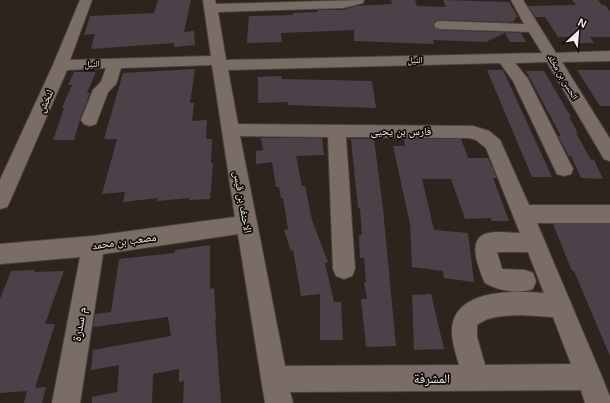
<svg xmlns="http://www.w3.org/2000/svg" width="610" height="403" font-family="Helvetica,'Noto Naskh Arabic',sans-serif">
	<style>
		.building { fill: #4c4148 }
		.lines { fill: none; stroke-linecap: round; stroke-linejoin: round }
		.minor-casing { stroke: #4b423d; stroke-width: 2 }
		.minor { fill: #7a6d67; fill-rule: evenodd }
		.labels { text-anchor: middle; dominant-baseline: central; stroke-width: 3.5; stroke-linejoin: round; paint-order: stroke }
		.far-street-label { font-size: 9px; fill: #f1eae6; stroke: #130e0c }
		.street-label { font-size: 11px; fill: #f1eae6; stroke: #130e0c }
		.near-street-label { font-size: 13px; fill: #f1eae6; stroke: #130e0c }
	</style>
	<rect width="100%" height="100%" fill="#2e241e"/>
	<path class="building" d="M158,0H191L184,32L194,31L195,45L174,47V43L91,49L95,34L84,35L90,16L154,13Z
		M391,0H415L417,6L446,7L443,0L509,2L518,17H515L516,20H513L514,22L441,20L435,21L433,26L436,29L441,30L521,33L526,42H510L505,33L486,42L433,40L434,44L354,41V30L281,33L282,42L247,43L249,16L293,15V13L318,12L317,10H343L355,6L392,4Z
		M572,0H598L602,5H605L610,11V37H590L594,43H574L569,37H558L545,17H535L528,6L576,5Z
		M195,69L190,103H194L192,121L207,120L206,139H212L211,163H213L210,199L189,200L190,198L157,201L158,198L123,202L125,192L102,194L117,139H104L123,73Z
		M487,70H503L552,177H532Z
		M577,70H610V106H600Z
		M526,71H544L571,117H569L578,133H576L591,160H594L603,179L581,178L571,156H569L558,136H561Z
		M74,72H96L87,93H90L80,119L74,140H53L64,108H62L72,85H68Z
		M281,76L282,79L372,81L376,108L287,105L288,102L258,103V77Z
		M261,138H322L324,155L296,156L302,186H305L312,220L328,262L325,263L334,302H341L343,340H320V294L301,296L293,250L291,251L284,230L288,229L283,198H281L279,187H276L272,162L256,164V151L263,150Z
		M351,139H374L383,209L396,346L366,347L361,299H367L364,282H366L364,258H360L359,235H362L360,208H358Z
		M404,139H461L468,158H488L497,178H493L509,221H492L490,218L465,219L451,179H422L434,230L468,233L474,282L444,278L443,271L412,267L410,224L393,146H405Z
		M553,224H610V356L574,271H572Z
		M210,245V289L214,288L216,320H215L221,403H183L184,381L179,382V369L153,374L152,403H92V397L117,392L119,365L91,370L93,350L171,336L168,317L93,327L95,314L111,312L119,259L174,253L175,250Z
		M35,270L34,272L64,271L45,324H55L35,388L46,387L42,403H24L27,391L0,393V299L11,271Z
		M431,294L444,349L414,350L412,295Z"/>
	<g class="lines">
		<defs>
			<path id="minor" d="M80,0H92L70,60L211,56L203,0H215L216,4L364,0L363,3L343,8L218,12L226,60L542,53L529,32L441,29L436,28L434,25L436,22L441,21L524,24L511,0H523L556,53L610,51V61L562,62L610,139V161L604,159L547,62L515,63L528,79L573,169L571,174L564,176L557,174L513,81L500,63L228,70L238,124L473,126L489,131L500,140L529,205H610V223H537L602,377L610,397V403H585L581,390L290,392L293,403H265L238,234L103,254L80,403H52L80,257L0,264V244L93,236L235,217L212,65L121,68L116,84L108,92L96,124L90,126L84,124L81,120L93,90L101,82L106,68L67,70L10,201L7,207L0,209V180L53,65ZM240,136L328,137L333,269L336,276L344,279L352,276L355,269L346,137L469,138L476,140L486,148L520,233C510,233 498,231 489,233C465,237 479,269 485,283C499,291 518,294 533,289L536,281L533,273L525,270L502,269L497,252H528L544,293C515,291 456,288 452,328C451,339 456,354 459,365L285,366ZM521,315L553,317L571,364L485,365L477,337V325C490,315 505,316 521,315Z"/>
		</defs>
		<use href="#minor" class="minor-casing"/>
		<use href="#minor" class="minor"/>
	</g>
	<g class="labels">
		<g class="far-street-label">
			<text transform="translate(415 60) rotate(-1)">النيل</text>
			<text transform="translate(92 64) rotate(-2)">النيل</text>
			<text transform="translate(563 77) rotate(59)">الحسن بن مخلد</text>
		</g>
		<g class="street-label">
			<text transform="translate(45 101) rotate(-66)">لنخش</text>
			<text x="401" y="131">فارس بن يحيى</text>
			<text transform="translate(243 202) rotate(80)">الاحنف بن قيس</text>
			<text transform="translate(124 241) rotate(-8)">مصعب بن محمد</text>
		</g>
		<g class="near-street-label">
			<text transform="translate(79 324) rotate(-80)">م سدرة</text>
			<text x="432" y="378">المشرفة</text>
		</g>
	</g>
	<g transform="translate(578 32) rotate(26)" stroke="#130e0c" stroke-width="3" paint-order="stroke">
	<path d="M0-3L7 15L0 10L-7 15Z" fill="#f1eae6"/>
	<text y="-6" font-size="11" font-weight="bold" text-anchor="middle" fill="#f1eae6">N</text>
	</g>
</svg>
